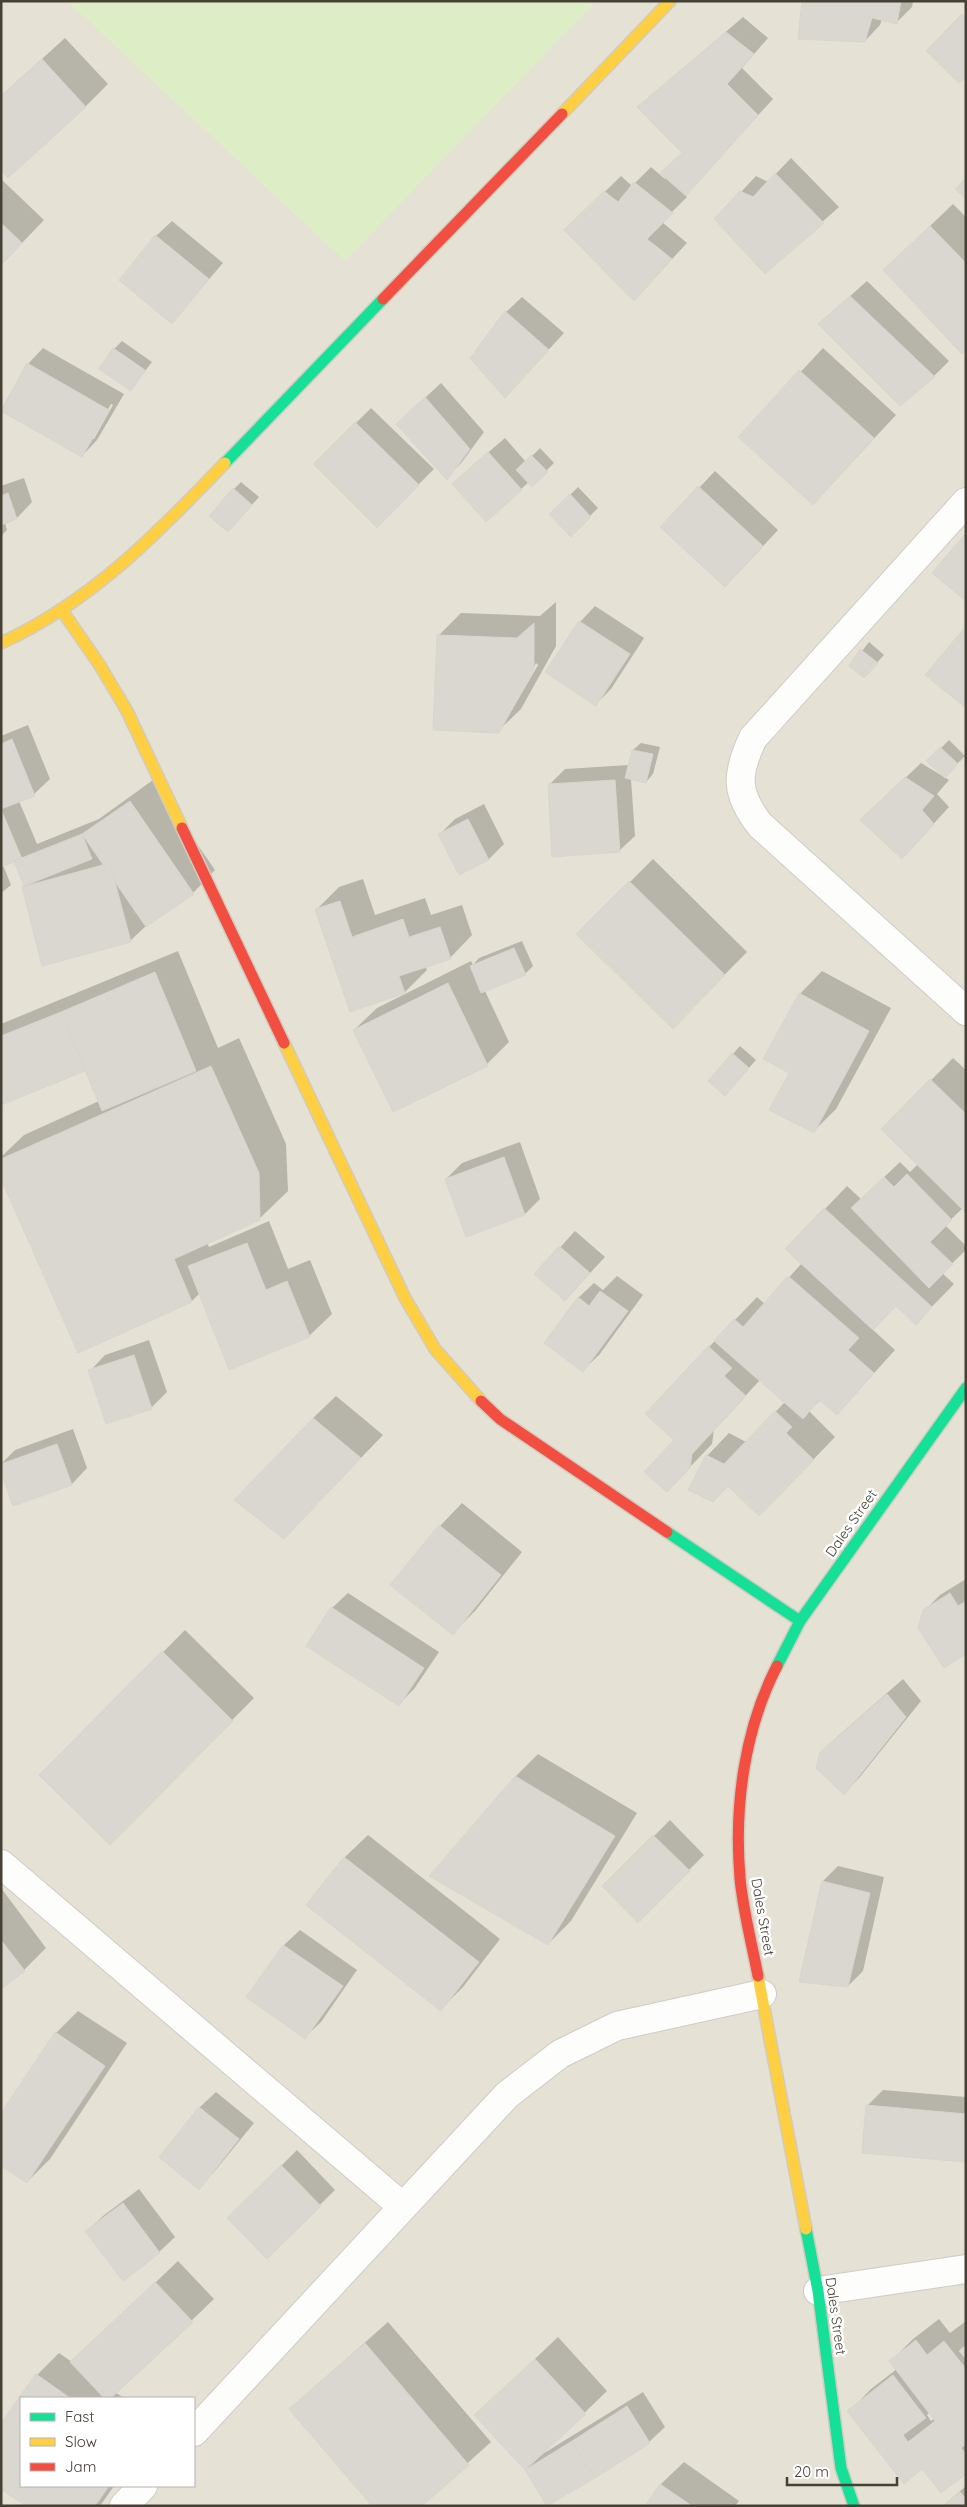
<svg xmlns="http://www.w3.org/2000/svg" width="967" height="2507" font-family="Quicksand,sans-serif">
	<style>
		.residential { fill: #e5e1d5; fill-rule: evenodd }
		.green { fill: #ddedc6 }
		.shadow { fill: #0003; fill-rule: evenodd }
		.building { fill: #dad7d1; stroke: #d8d5ce }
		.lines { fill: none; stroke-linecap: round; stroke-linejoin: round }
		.street-casing { stroke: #ceccc6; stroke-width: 30 }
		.fast-casing { stroke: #d0ccbf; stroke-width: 14 }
		.slow-casing { stroke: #d0ccbf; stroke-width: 14 }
		.jam-casing { stroke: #d0ccbf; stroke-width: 14 }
		.street { stroke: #fdfdfc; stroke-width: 28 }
		.fast { stroke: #16e098; stroke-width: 11 }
		.slow { stroke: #ffcf43; stroke-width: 11 }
		.jam { stroke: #f24e42; stroke-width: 11 }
		.labels { text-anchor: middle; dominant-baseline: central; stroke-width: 5; stroke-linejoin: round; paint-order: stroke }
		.street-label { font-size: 14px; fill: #474034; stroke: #fff }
	</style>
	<rect width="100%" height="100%" fill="#f0efe8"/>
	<path class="residential" d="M1,1H966V2506H1ZM21,2398H194V2486H21Z"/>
	<path class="green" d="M67,1H596L345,261Z"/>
	<path class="shadow" d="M804,1H913L912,7L897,22L882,19L880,25L865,41Z
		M743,17L768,38L742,68L773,99L685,195L687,197L662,222L687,243L634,300L566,230L621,176L632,186L651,167L665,179L666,177L683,152L639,107Z
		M65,38L108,84L85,107L1,168V96Z
		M791,158L839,207L765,273L741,192L756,176L768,182Z
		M2,180L44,220L1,265V181Z
		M953,204L966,217V349L884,270Z
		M172,221L223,263L172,322L156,236Z
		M867,281L949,361L934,376L819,324Z
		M522,297L564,333L505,397L506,312Z
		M122,341L152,362L131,389L114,349Z
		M43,348L124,394L97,440L82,456L1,410L28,364ZM111,404L113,405L94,439H91Z
		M823,348L896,415L813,504L740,437Z
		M441,383L484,432L462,462L447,478L413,409Z
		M371,408L434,469L377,526L315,464Z
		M505,438L526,462L540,448L554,463L532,485L529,482L486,520L469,469Z
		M715,471L778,530L741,570L662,527Z
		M24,478L32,502L17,518L5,523L7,530L1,536V486Z
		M241,482L259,497L235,523L234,489Z
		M578,487L598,508L571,535L551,514Z
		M556,602V646L521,709L498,731L438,636L461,613L540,616ZM536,663L538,665L512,710H510Z
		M595,606L644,638L611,689L596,704L547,672L580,622Z
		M869,642L884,655L871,669L851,665Z
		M28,725L50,779L34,794L19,801L37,844L99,819L153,780L215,870L193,893L148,924L130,941L23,887L25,886L15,860L3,865L11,885L1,893V736Z
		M949,740L965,756L944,777L928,761Z
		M641,743L660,747L653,774L646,782L631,779L635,836L619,851L549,785L565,769L629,765L633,750Z
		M921,763L949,780L937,794L949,807L902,858L877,805Z
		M484,804L504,844L489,859L460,874L440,834L455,819Z
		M653,859L747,952L673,1027L578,934Z
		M363,879L375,915L425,898L431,915L462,905L472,935L450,958L425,966L427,970L403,994L317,909L339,887Z
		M522,941L533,966L525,974L485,991L509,1042L487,1064L354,1030L377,1008L471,961L473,965L479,958Z
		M178,951L218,1048L239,1038L286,1144L288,1191L259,1219L207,1243L209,1247L269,1221L288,1269L310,1260L332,1314L309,1336L200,1293L192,1301L79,1351L1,1176V1157L24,1135L99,1101L86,1068L1,1104V1024Z
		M822,971L891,1008L836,1109L813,1132L791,1073L800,994Z
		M740,1046L756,1060L732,1087L709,1081Z
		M953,1058L966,1070V1211L963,1208L945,1225L966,1246V1250L942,1273L954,1284L916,1323L896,1305L872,1329L895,1350L837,1414L820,1400L809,1411L835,1437L782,1492L707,1456L729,1433L746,1442L785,1402L760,1380L714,1430L712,1444L689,1468L675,1440L709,1347L757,1297L765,1304L802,1263L825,1209L847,1186L861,1199L900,1162L910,1172L918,1164L883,1129Z
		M520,1142L540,1199L525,1214L446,1179L462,1163Z
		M575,1231L605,1257L565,1300L536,1274Z
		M617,1276L643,1295L599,1355L583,1370L578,1298L594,1283L603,1290Z
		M149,1340L167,1392L151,1408L90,1371L105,1355Z
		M336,1396L383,1435L306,1515L313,1418Z
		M73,1429L87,1468L72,1484L1,1469V1464L15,1450Z
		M462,1503L522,1552L475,1611L452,1634L440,1526Z
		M966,1579V1652L924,1611L940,1595Z
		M348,1593L439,1652L414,1689L398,1705L332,1608Z
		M185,1630L254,1698L110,1843L41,1775Z
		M903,1679L921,1701L859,1778L844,1793L837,1737Z
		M538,1754L637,1813L571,1921L548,1944L515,1777Z
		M670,1820L704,1855L638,1921L604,1886Z
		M368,1835L500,1939L463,1987L441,2009L308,1905L345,1857Z
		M838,1866L884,1877L863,1971L848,1986L801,1981L823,1881Z
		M1,1888L46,1948L24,1970L1,1988Z
		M300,1930L357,1970L321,2022L305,2037L248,1997L284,1945Z
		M78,2011L127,2043L50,2159L27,2182L56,2033Z
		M883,2090L966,2097V2161L867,2106Z
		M216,2092L254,2123L214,2172L199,2188L161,2157L200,2107Z
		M297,2150L335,2190L267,2257L229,2218Z
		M139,2189L175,2237L159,2252L123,2279L87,2231L103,2216Z
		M178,2261L214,2299L116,2393L124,2398H21V2486H114L100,2506H28L1,2487V2425L37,2375L59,2353L72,2362Z
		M939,2319L950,2333L966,2321V2472L923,2468L849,2412L871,2389L897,2369L891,2361L913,2339ZM930,2412L935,2418L931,2421L927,2415Z
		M388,2322L491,2442L420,2506L290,2409Z
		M558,2337L607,2391L541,2455L643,2392L665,2427L649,2442L548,2505L526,2469L476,2415Z
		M684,2462L739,2501L735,2506H646L661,2484Z
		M966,2486V2506H943Z"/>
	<path class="building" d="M802,1H901L897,24L872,18L865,42L798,39Z
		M962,14L966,18V77L959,83L926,51Z
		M726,32L754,54L727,84L758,115L686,196L660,173L682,153L637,107Z
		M42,59L86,107L8,178L1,170V96Z
		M775,173L824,223L765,274L714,219L740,191L753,197Z
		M966,178V199L955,189Z
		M634,182L673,213L647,239L672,259L634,301L564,230L604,191L618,202Z
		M1,223L22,243L1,265Z
		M930,226L966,263V351L962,354L883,270Z
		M155,235L209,279L172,324L119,280Z
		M850,296L935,377L900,406L818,324Z
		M505,311L549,350L505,398L470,358Z
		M113,348L145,370L131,391L99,369Z
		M27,363L109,410L82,457L1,411Z
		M799,370L874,438L813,505L738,437Z
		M425,397L470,449L447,480L396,424Z
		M355,422L419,485L377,528L313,464Z
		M488,452L522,490L486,522L452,484Z
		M531,455L548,472L532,487L516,470Z
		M698,486L763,546L725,587L660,527Z
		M233,488L252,505L228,532L209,516Z
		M8,493L17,519L1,525V496Z
		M570,494L591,517L571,537L549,514Z
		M966,533V601L932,573Z
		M579,621L630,654L596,706L545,672Z
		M534,623V669L499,733L433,730L437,635L517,638Z
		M966,626V706L965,707L925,675Z
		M860,649L878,663L864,678L849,666Z
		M12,739L35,796L1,809V744Z
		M940,747L958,764L945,778L926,761Z
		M632,750L653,754L646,783L625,778Z
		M905,777L934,796L922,810L934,824L902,859L860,820Z
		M615,780L620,852L552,857L548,784Z
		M130,801L194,894L146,927L82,834Z
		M1,809L22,859L1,867Z
		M468,819L489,860L459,875L438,834Z
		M82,834L92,859L24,886L14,861Z
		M110,863L131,942L42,966L22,887Z
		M629,881L725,975L673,1029L576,934Z
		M340,901L352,937L403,919L409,937L440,927L451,959L399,976L405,993L350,1012L315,909Z
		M514,948L526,975L481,993L470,966Z
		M155,972L196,1071L102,1111L61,1012Z
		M448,983L488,1066L393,1112L353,1030Z
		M799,993L869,1031L814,1133L769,1110L789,1073L763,1059Z
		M61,1012L85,1071L1,1105V1036Z
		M732,1053L749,1068L725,1096L708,1081Z
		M211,1066L259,1173L260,1220L174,1259L192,1302L78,1353L1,1179V1159Z
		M930,1079L966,1114V1213L881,1129Z
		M504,1157L525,1215L466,1237L445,1179Z
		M907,1174L952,1220L930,1242L953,1264L929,1288L851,1208L884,1177L894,1187Z
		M824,1208L932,1307L916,1325L896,1306L873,1330L785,1249Z
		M247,1243L266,1290L287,1281L310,1337L229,1370L188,1266Z
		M559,1246L590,1273L565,1301L534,1274Z
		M788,1276L859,1338L848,1350L874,1373L837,1415L819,1400L803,1419L714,1341L734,1319L743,1327Z
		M600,1291L628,1311L583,1372L544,1343L578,1297L589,1306Z
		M708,1346L732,1368L724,1376L746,1396L692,1454L690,1468L667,1492L644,1472L674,1440L645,1414Z
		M134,1355L152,1409L106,1424L88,1370Z
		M775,1411L792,1427L786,1433L814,1460L759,1516L728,1486L713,1502L688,1490L706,1455L724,1464Z
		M313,1418L361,1458L284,1539L234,1500Z
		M57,1444L72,1485L13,1506L1,1472V1464Z
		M439,1525L501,1575L453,1635L390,1585Z
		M950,1593L958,1606L966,1601V1654L944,1668L918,1628L923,1610Z
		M331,1607L424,1668L399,1706L306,1646Z
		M162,1651L233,1721L110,1845L39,1775Z
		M887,1694L906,1717L844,1795L816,1768L820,1752Z
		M515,1776L615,1836L548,1945L429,1876Z
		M653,1835L690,1871L638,1923L602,1886Z
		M344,1857L479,1962L441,2011L306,1905Z
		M822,1881L870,1893L848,1987L799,1982Z
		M1,1940L25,1971L1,1989Z
		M283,1945L343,1986L305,2039L246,1997Z
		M55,2032L105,2066L27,2183L1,2166V2113Z
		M866,2105L966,2114V2162L862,2153Z
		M199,2107L239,2139L199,2190L159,2157Z
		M281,2165L321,2206L267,2259L227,2218Z
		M123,2203L160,2253L123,2281L85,2231Z
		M155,2282L193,2322L111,2398H104L70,2362Z
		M916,2340L927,2355L944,2341L966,2369V2444L961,2448L966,2454V2474L941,2493L922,2469L904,2484L847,2411L893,2375L926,2418L903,2435L908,2442L935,2421L889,2361Z
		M365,2343L469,2465L422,2506H372L289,2409Z
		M966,2345V2359L959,2351Z
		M535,2359L586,2414L525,2470L474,2415Z
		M36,2374L70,2398H21V2486H109L95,2506H26L1,2489V2423Z
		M627,2406L650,2443L595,2478L572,2441Z
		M572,2441L595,2478L547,2506L525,2470Z
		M660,2484L692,2506H645Z
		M960,2492L966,2499V2506H943Z"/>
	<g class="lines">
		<defs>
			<path id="street" d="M966,502L753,738C736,774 735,793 760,825L966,1011
				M1,1864L403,2207
				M818,2291L966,2269
				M194,2432L507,2095L560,2054L617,2026L762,1994
				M124,2506L143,2486"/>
			<path id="fast" d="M225,463L383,299
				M667,1532L800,1621
				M777,1666L800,1621L966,1388
				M806,2229L818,2291L841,2468L854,2506"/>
			<path id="slow" d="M562,114L670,1
				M63,612L99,664L127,711L182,828
				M1,643C91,602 158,533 225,463
				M284,1043L405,1298L435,1349L481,1401
				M758,1976L806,2229"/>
			<path id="jam" d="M383,299L562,114
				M182,828L284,1043
				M481,1401L500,1419L667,1532
				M758,1976C752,1944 743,1911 740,1878C734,1807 744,1730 777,1666"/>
		</defs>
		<use href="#street" class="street-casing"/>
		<use href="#fast" class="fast-casing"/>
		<use href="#slow" class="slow-casing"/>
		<use href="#jam" class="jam-casing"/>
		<use href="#street" class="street"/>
		<use href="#fast" class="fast"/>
		<use href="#slow" class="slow"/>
		<use href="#jam" class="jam"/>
	</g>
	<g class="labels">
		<g class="street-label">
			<text transform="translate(851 1523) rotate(-55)">Dales Street</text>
			<text transform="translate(763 1917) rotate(80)">Dales Street</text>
			<text transform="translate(836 2316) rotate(82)">Dales Street</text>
		</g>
	</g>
	<rect width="967" height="2507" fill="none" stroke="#474034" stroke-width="5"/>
	<rect x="20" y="2397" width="175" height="90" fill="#ffffff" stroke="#b5b3ae"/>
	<rect x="30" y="2413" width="25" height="8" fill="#16e098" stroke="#b5b3ae"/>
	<text x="65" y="2422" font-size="15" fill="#474034">Fast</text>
	<rect x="30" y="2438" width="25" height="8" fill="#ffcf43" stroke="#b5b3ae"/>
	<text x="65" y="2447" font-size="15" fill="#474034">Slow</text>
	<rect x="30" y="2463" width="25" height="8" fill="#f24e42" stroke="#b5b3ae"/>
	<text x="65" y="2472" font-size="15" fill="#474034">Jam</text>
	<path d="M787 2477v8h110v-8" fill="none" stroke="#474034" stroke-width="2.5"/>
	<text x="794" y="2477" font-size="15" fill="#474034" stroke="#ffffff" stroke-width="4" paint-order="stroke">20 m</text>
</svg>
